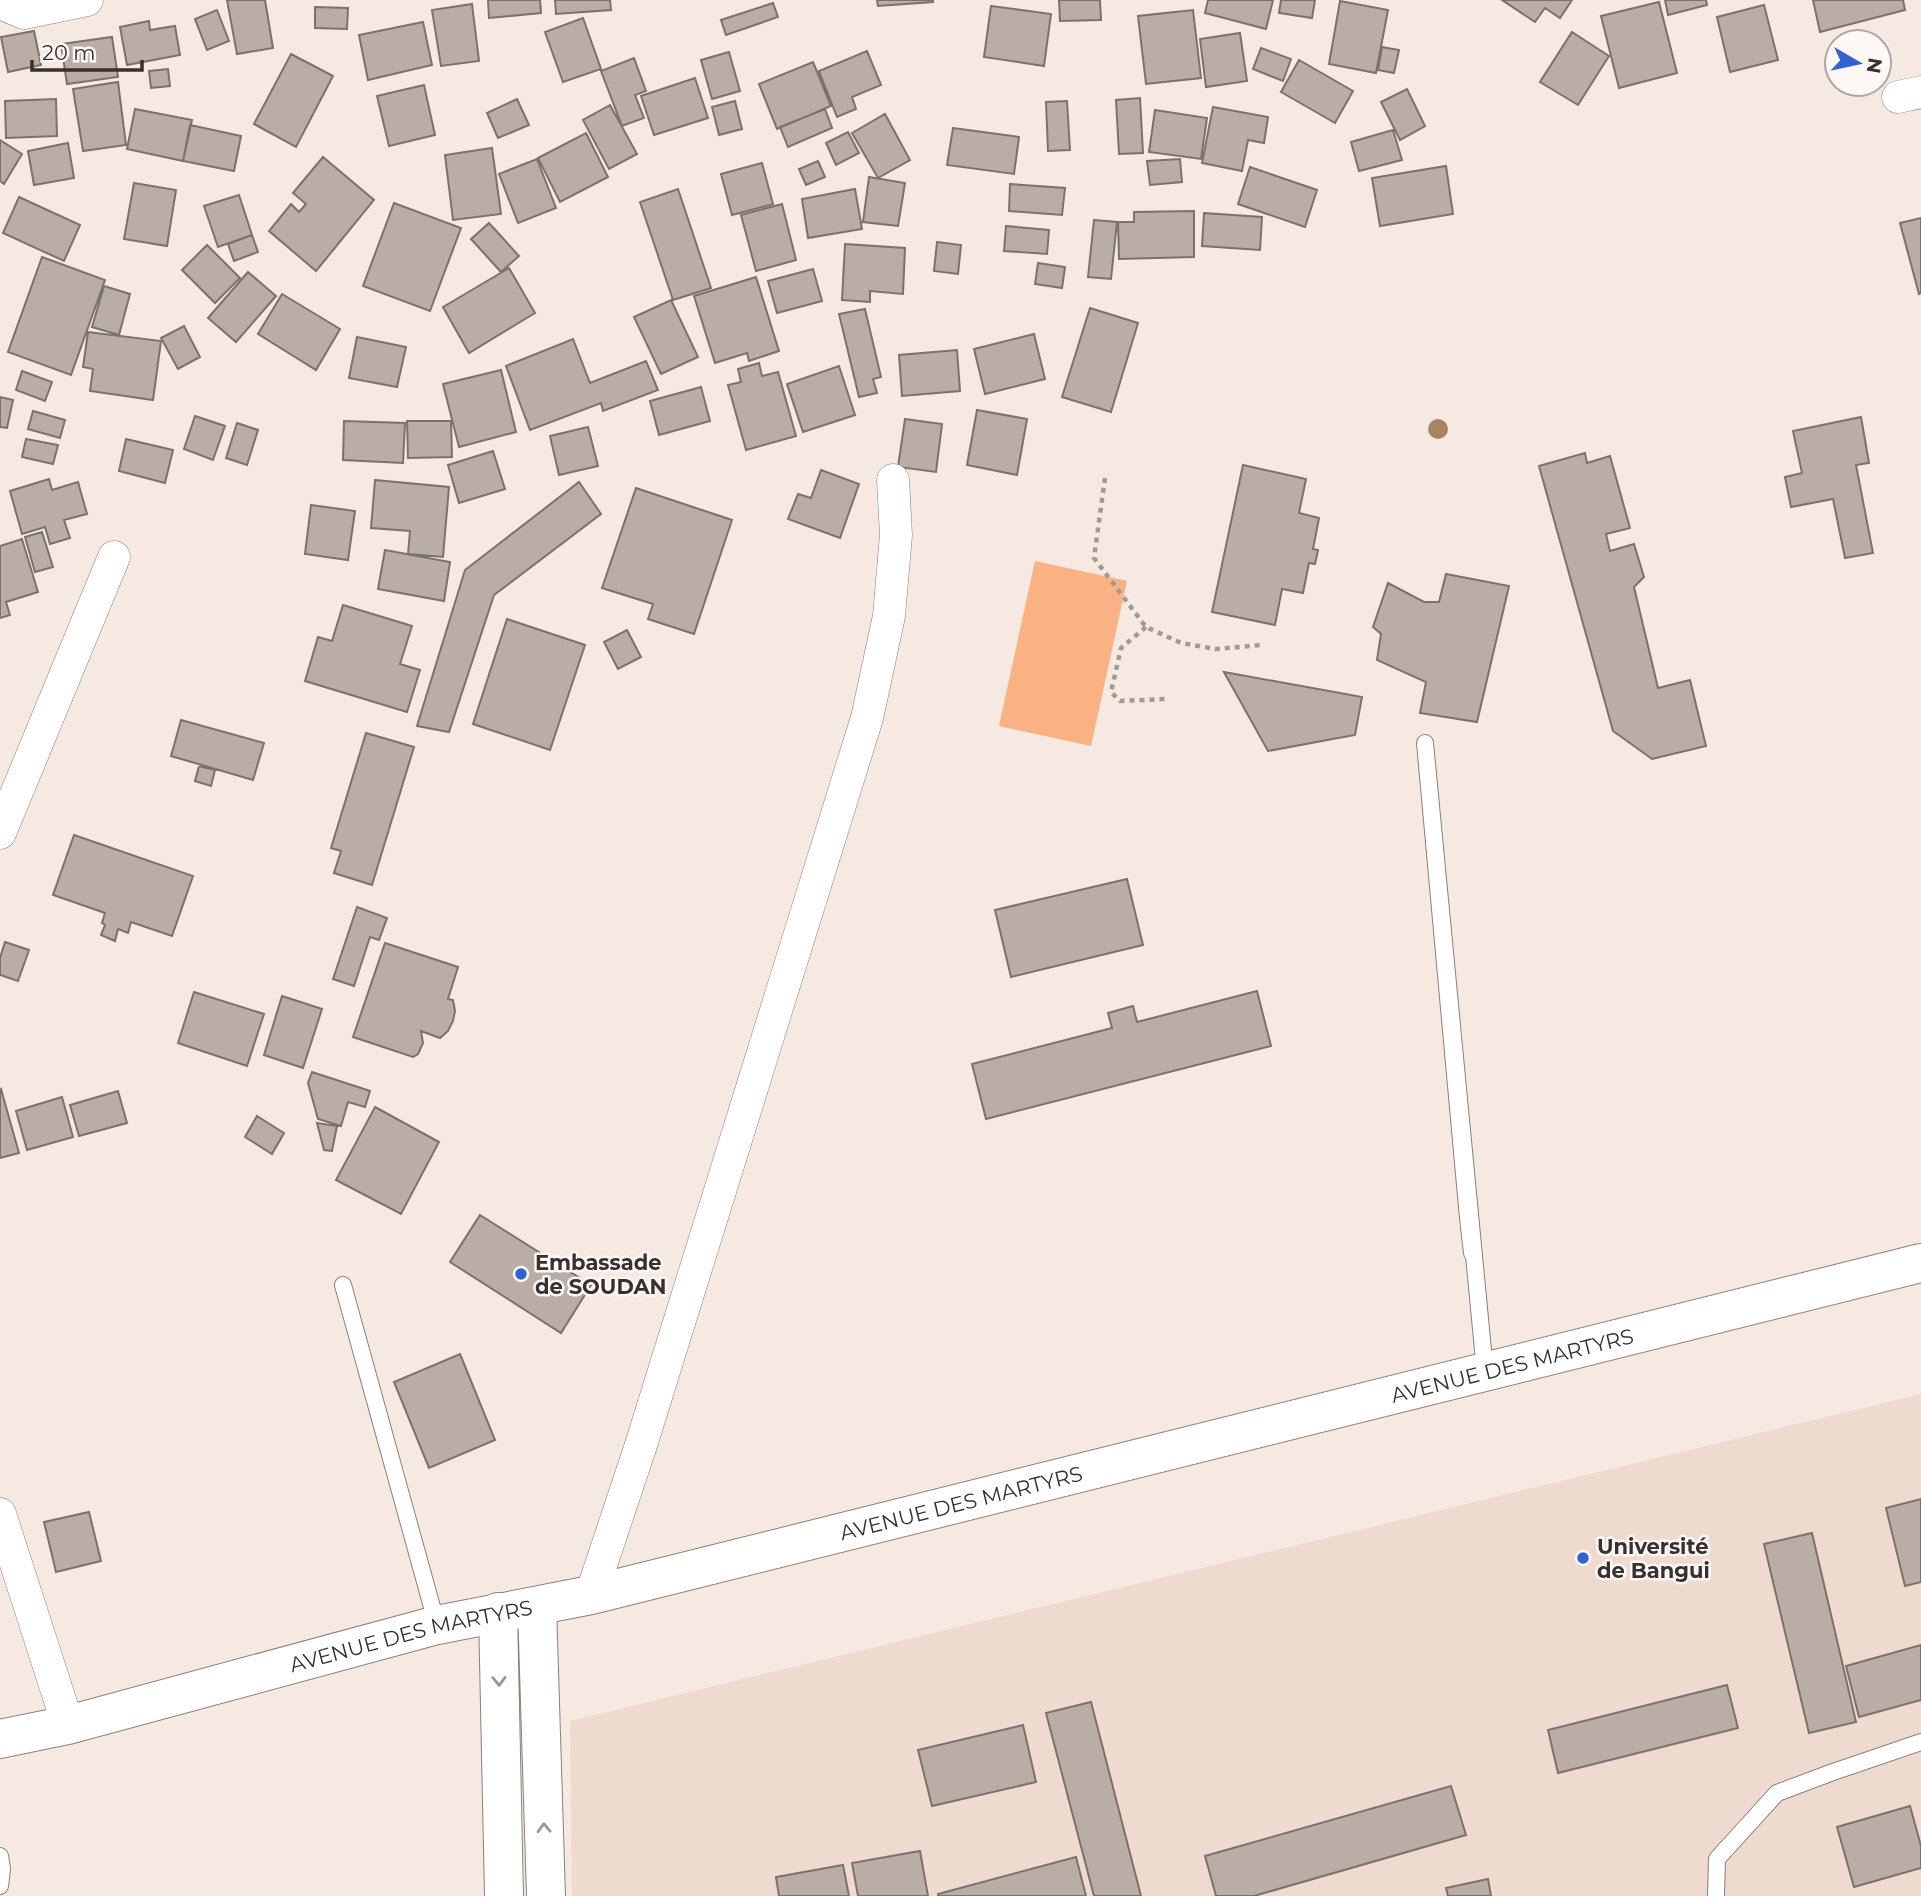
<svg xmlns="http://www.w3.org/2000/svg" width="1921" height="1896" font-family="Montserrat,sans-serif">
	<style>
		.built { fill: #eedace }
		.green { fill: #fab284 }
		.building { fill: #b9ada6; stroke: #7d726b; stroke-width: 2 }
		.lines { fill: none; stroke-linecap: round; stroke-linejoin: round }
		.lane-casing { stroke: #8b8079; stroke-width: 18 }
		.street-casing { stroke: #8b8079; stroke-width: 33 }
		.secondary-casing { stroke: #8b8079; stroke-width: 40 }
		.primary-casing { stroke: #8b8079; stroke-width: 40 }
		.path { stroke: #a49a94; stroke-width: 4.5; stroke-dasharray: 5 5; stroke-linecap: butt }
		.lane { stroke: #fff; stroke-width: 16 }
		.street { stroke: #fff; stroke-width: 32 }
		.secondary { stroke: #fff; stroke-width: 38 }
		.primary { stroke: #fff; stroke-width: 38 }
		.tree { fill: #a88465 }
		.oneway { stroke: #9a9896 }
		.poi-dot { fill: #3263d2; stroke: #fdf8f5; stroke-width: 2.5 }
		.labels { text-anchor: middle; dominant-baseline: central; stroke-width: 5; stroke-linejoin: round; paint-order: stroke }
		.poi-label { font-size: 21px; font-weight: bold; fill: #36312e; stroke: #fdf8f5; text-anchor: start }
		.street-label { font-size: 21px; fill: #36312e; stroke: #fdf8f5 }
	</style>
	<rect width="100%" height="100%" fill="#f6e9e1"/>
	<path class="built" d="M1921,1394V1896H572L570,1721Z"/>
	<path class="green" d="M1035,561L1127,581L1091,746L999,726Z"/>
	<path class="building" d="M227,0H265L273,48L237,54Z
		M488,0H540L541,13L489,18Z
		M555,0H610L611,10L556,14Z
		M877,0H933V2L878,6Z
		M1059,0H1100L1101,20L1060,21Z
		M1208,0H1273L1266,29L1205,13Z
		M1281,0H1315L1312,18L1279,13Z
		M1502,0H1572L1560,18L1545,8L1535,22Z
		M1665,0H1706L1707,5L1668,15Z
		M1813,0H1903L1905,10L1820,32Z
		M1340,1L1388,10L1376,73L1329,64Z
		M1659,2L1677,73L1619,88L1601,16Z
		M773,3L778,17L726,35L721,20Z
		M472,4L479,61L441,66L432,10Z
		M1764,5L1778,60L1730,72L1717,17Z
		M991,6L1051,14L1044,66L984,57Z
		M315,7L348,8L347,29L315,28Z
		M217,10L229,41L207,50L195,19Z
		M1193,10L1201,78L1146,84L1138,16Z
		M583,18L601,69L563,82L545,32Z
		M149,21L150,30L175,26L180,55L127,65L120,27Z
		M423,22L432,65L368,80L359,35Z
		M34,31L41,65L8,72L1,37Z
		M1572,32L1609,56L1578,105L1540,82Z
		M1240,33L1247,81L1206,87L1200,39Z
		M112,37L118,77L67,84L61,44Z
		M1382,47L1399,50L1394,73L1378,70Z
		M1261,48L1291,59L1283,81L1253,69Z
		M867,51L881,85L852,97L856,109L837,117L819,71Z
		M729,52L740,91L712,99L701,60Z
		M291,54L333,76L296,147L254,124Z
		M634,58L646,91L635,95L644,118L622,126L601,71Z
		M1299,60L1353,91L1335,123L1281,92Z
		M813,62L831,106L777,129L759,84Z
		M168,69L170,86L151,88L149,71Z
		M695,78L708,118L654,135L641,96Z
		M118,82L126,145L83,151L73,89Z
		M424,85L435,135L389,146L377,96Z
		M1407,89L1425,126L1400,140L1381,102Z
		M1140,98L1143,153L1119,154L1116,100Z
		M56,99L57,136L6,138L5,101Z
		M517,99L529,125L498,138L487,113Z
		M735,101L742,129L719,135L712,107Z
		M1067,101L1070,150L1048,151L1046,102Z
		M610,105L637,154L609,169L583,120Z
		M1213,107L1268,117L1264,143L1248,140L1242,171L1202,163Z
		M135,109L192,120L183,161L127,149Z
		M825,109L832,128L788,147L780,127Z
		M1155,110L1207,118L1201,159L1149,152Z
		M885,114L910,160L878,178L852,133Z
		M190,125L241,136L234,171L183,161Z
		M953,128L1019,137L1014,174L947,165Z
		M1393,130L1402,160L1359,171L1351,142Z
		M848,132L859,153L836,165L826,143Z
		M586,133L608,177L560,202L538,158Z
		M0,140L22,154L4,184L0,181Z
		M68,143L74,178L34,185L28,151Z
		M492,148L501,214L453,220L445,155Z
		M323,157L374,200L316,271L269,231L291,204L299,212L306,204L293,193Z
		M537,159L556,208L518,223L499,174Z
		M1180,159L1182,182L1150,185L1147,161Z
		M818,161L825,177L806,185L799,169Z
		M762,163L773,204L732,215L721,174Z
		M1446,166L1453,214L1380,226L1372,178Z
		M1250,167L1317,190L1305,227L1238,204Z
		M869,177L905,183L898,226L863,222Z
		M134,183L176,190L167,246L124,239Z
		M1010,184L1065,188L1062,215L1009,211Z
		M678,189L711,288L673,300L640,202Z
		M855,189L862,229L808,238L802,199Z
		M239,195L252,235L218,247L204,206Z
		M19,197L80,225L64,261L3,233Z
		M394,203L461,228L430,311L363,286Z
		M782,204L796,260L756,271L741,215Z
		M1194,211V257L1119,259L1118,222H1134V212Z
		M1204,213L1262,217L1260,250L1202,246Z
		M1921,218V293L1919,294L1900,223Z
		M1094,220L1117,222L1111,279L1088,277Z
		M489,223L519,256L501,272L471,239Z
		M1006,226L1049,230L1047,254L1004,251Z
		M252,235L258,252L234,261L228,244Z
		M937,242L961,245L958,274L934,271Z
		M845,244L905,248L903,294L870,291V302L842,300Z
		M207,245L240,278L215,303L182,270Z
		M42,257L105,280L71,375L8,352Z
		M1038,263L1065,267L1062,288L1035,284Z
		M509,268L535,313L469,353L443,307Z
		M813,269L822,301L777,313L768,281Z
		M248,272L276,296L236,342L208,318Z
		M756,277L779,351L749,361L747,353L715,363L694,296Z
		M104,286L130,294L119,335L92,327Z
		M282,294L340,329L316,370L258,334Z
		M671,300L698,357L661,374L634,317Z
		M1090,308L1138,323L1111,412L1062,397Z
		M865,309L881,377L873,379L877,393L859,397L839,314Z
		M184,326L200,357L178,369L161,338Z
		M88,332L161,341L153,400L90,391L93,369L83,367Z
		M1034,334L1045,379L985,394L974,349Z
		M357,337L406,347L397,387L349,378Z
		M573,339L590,383L646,361L658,390L603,411L601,403L530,430L506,366Z
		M957,350L960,391L902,396L899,355Z
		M759,363L762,376L778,372L796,436L746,450L728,385L741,382L738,369Z
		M839,366L855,415L803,432L787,384Z
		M501,370L516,432L459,447L443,384Z
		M22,371L52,382L45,401L16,390Z
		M701,387L710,421L659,435L650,401Z
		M0,397L13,400L7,428L0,427Z
		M977,410L1027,419L1017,475L967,465Z
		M33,411L65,420L60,438L28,429Z
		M195,416L225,426L213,460L184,449Z
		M1861,417L1869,463L1856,465L1873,553L1845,558L1833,499L1791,507L1785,477L1802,473L1793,431Z
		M905,419L942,424L936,472L898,467Z
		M344,421L405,423L403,463L343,460Z
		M407,421H451L452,457L408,458Z
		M237,423L258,430L247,465L226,458Z
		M588,427L598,466L559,475L550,436Z
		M26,439L58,445L53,464L22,457Z
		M126,439L173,450L165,483L119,471Z
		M493,451L505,489L459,503L448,465Z
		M1585,453L1587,463L1610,456L1630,528L1606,534L1610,551L1634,544L1644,577L1634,587L1658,688L1690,680L1706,746L1652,759L1613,731L1539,466Z
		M1243,465L1306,479L1299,513L1319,518L1313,549L1318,550L1315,564L1309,563L1303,593L1282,589L1275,625L1212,612Z
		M821,470L859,484L840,538L788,519L798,494L811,498Z
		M49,479L52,490L78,482L87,514L64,520L70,538L50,544L45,527L22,534L10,491Z
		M375,480L449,487L443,557L408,554L410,531L371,528Z
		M579,482L601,514L494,595L449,732L417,726L465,570Z
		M636,488L732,520L694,634L648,619L653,604L602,588Z
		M311,505L355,511L348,560L305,554Z
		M42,532L53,567L35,572L25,537Z
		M22,539L38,592L6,602L10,615L0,618V546Z
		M385,550L450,562L444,601L378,589Z
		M1446,574L1509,586L1477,722L1420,713L1426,682L1377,660L1381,634L1373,627L1388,583L1424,602H1439Z
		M343,605L412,626L400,664L420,670L407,712L305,681L318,637L332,641Z
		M507,619L585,645L550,750L473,724Z
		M627,630L641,657L618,669L604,642Z
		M1224,672L1362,697L1355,735L1268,751Z
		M181,720L264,743L253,780L171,756Z
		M366,733L414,747L372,885L334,873L341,851L331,848Z
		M199,766L215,770L211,786L195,781Z
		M74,835L193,876L172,936L131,922L128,933L118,929L115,941L101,935L105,925L102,923L105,913L53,895Z
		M1127,879L1143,945L1011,977L995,910Z
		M357,907L387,918L379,940L370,937L354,986L333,979Z
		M5,942L29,950L18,981L0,975V958Z
		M385,943L458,967L448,999L453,1000L455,1011L453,1021L448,1031L440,1038L421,1031L423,1043L418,1054L413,1057L353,1037Z
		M1257,991L1271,1046L986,1119L972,1064L1112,1028L1108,1013L1133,1006L1137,1022Z
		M194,992L264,1014L247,1066L178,1043Z
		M282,996L322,1009L303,1068L264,1055Z
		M312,1072L370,1091L365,1107L348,1102L341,1126L318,1119L308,1083Z
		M1,1089L19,1153L0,1158V1090Z
		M118,1091L127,1123L79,1136L70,1105Z
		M62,1097L73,1137L27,1150L16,1111Z
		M375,1107L439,1142L401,1214L336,1180Z
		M257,1116L284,1133L272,1154L245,1137Z
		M317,1123L337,1126L332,1151L324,1150Z
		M480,1215L591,1285L561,1333L450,1262Z
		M460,1354L495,1440L429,1468L394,1382Z
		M1921,1499V1582L1905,1586L1886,1508Z
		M89,1512L101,1561L56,1572L44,1522Z
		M1812,1533L1856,1722L1809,1733L1764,1544Z
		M1921,1645V1700L1859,1717L1846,1666Z
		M1727,1685L1738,1728L1558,1773L1548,1730Z
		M1091,1702L1141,1896H1094L1046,1713Z
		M1023,1725L1036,1782L932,1806L918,1750Z
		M1451,1786L1466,1835L1254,1896H1216L1205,1856Z
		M1910,1806L1921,1846V1868L1854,1887L1837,1827Z
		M920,1851L928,1896H858L852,1863Z
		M1076,1857L1086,1896H938V1894Z
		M843,1865L849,1896H779L776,1877Z
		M1488,1879L1491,1896H1448L1446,1888Z"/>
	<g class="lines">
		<defs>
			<path id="lane" d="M1425,743L1468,1218L1472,1253L1425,743L1485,1371
				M343,1285L437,1625
				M0,1856L2,1869L0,1886
				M1716,1896L1717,1859L1777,1793L1833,1772L1921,1742"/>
			<path id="street" d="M0,3L24,13L87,0
				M1898,97L1921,92
				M0,833L114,557
				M0,1514L68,1725
				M591,1595L641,1445L867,718L889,616L896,535L893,480"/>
			<path id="secondary" d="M537,1606L546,1896
				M498,1612L504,1896"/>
			<g id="primary">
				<path id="s1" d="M0,1739L68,1725L437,1625L591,1595L1921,1263"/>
			</g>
		</defs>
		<use href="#lane" class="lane-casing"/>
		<use href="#street" class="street-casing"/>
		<use href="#secondary" class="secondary-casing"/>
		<use href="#primary" class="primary-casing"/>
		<path class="path" d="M1105,478L1094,558L1146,627L1181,643L1216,649L1261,645
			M1146,627L1121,648L1111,692L1120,701L1165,699"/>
		<use href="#lane" class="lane"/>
		<use href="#street" class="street"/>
		<use href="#secondary" class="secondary"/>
		<use href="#primary" class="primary"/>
	</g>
	<circle class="tree" cx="1438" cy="429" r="10"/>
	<defs><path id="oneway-chevron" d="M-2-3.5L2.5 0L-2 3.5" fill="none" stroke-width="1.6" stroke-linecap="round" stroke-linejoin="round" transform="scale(1.75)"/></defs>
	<g class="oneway">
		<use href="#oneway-chevron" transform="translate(499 1681) rotate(89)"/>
		<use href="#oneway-chevron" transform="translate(544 1828) rotate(-92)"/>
	</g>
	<g class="poi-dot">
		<circle cx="521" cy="1274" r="7"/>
		<circle cx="1583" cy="1558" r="7"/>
	</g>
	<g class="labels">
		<g class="poi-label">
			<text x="535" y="1262">Embassade<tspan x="535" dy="24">de SOUDAN</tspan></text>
			<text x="1597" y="1546">Université<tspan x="1597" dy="24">de Bangui</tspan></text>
		</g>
		<g class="street-label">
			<text stroke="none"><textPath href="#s1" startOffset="1558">AVENUE DES MARTYRS</textPath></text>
			<text stroke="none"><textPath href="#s1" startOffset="990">AVENUE DES MARTYRS</textPath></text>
			<text stroke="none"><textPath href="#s1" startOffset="424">AVENUE DES MARTYRS</textPath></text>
		</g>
	</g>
	<g transform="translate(1858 63) rotate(99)"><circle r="33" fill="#fdf8f5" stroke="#ada8a5" stroke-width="2"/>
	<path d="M0-5L12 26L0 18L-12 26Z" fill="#3263d2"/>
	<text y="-10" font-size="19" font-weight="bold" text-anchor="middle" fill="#36312e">N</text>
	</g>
	<path d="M32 60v10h110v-10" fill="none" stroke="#36312e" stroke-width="3.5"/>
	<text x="42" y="60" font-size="21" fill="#36312e" stroke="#fdf8f5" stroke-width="5" paint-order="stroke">20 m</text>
</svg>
